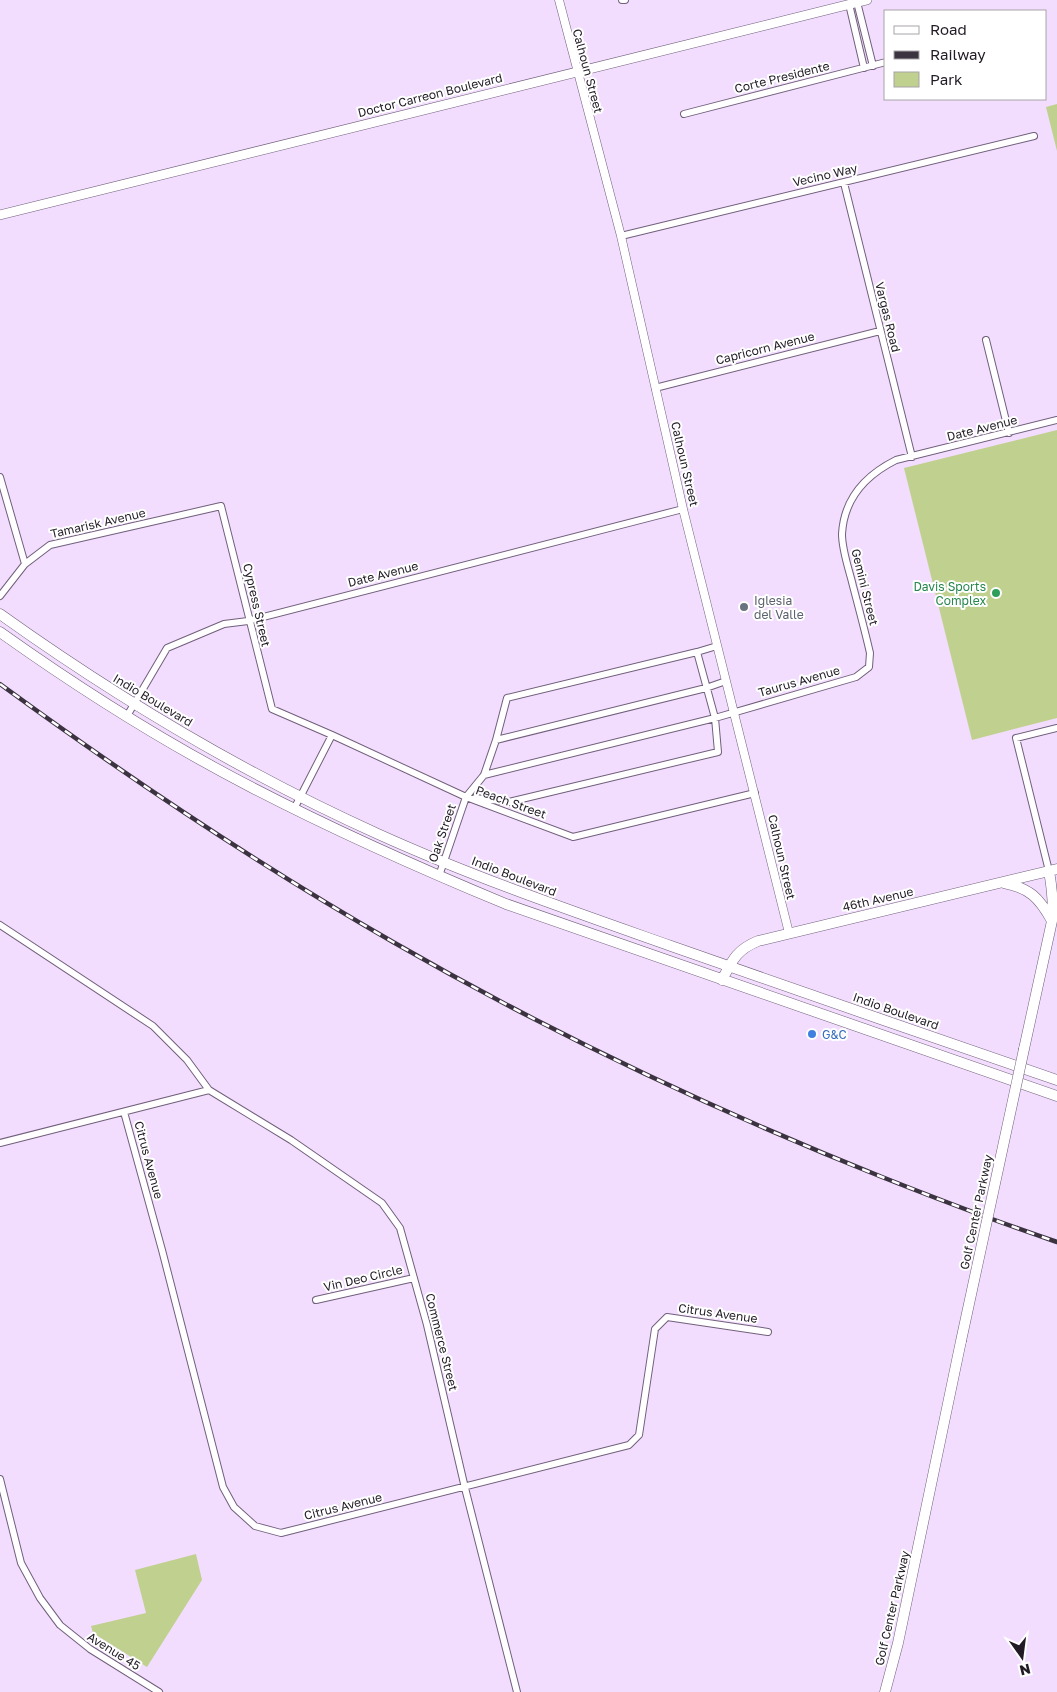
<svg xmlns="http://www.w3.org/2000/svg" width="1057" height="1692" font-family="'Golos Text',sans-serif">
	<style>
		.green { fill: #c0d08e }
		.lines { fill: none; stroke-linecap: round; stroke-linejoin: round }
		.minor-casing { stroke: #715f7b; stroke-width: 8 }
		.tertiary-casing { stroke: #715f7b; stroke-width: 9 }
		.secondary-casing { stroke: #715f7b; stroke-width: 10 }
		.primary-casing { stroke: #715f7b; stroke-width: 11 }
		.minor { stroke: #fff; stroke-width: 6 }
		.tertiary { stroke: #fff; stroke-width: 8 }
		.secondary { stroke: #fff; stroke-width: 9 }
		.primary { stroke: #fff; stroke-width: 10 }
		.rail-casing { stroke: #3c3341; stroke-width: 4.5 }
		.rail { stroke: #fff; stroke-width: 2.5; stroke-dasharray: 8; stroke-linecap: butt }
		.primary-bridge-casing { stroke: #715f7b; stroke-width: 11; stroke-linecap: butt }
		.primary-bridge { stroke: #fff; stroke-width: 10 }
		.leisure-dot { fill: #2e9e5b; stroke: #fff; stroke-width: 2 }
		.worship-dot { fill: #6b7280; stroke: #fff; stroke-width: 2 }
		.shop-dot { fill: #3f7fe0; stroke: #fff; stroke-width: 2 }
		.labels { text-anchor: middle; dominant-baseline: central; stroke-width: 4; stroke-linejoin: round; paint-order: stroke }
		.street-label { font-size: 12px; fill: #221b26; stroke: #fff }
		.leisure-label { font-size: 12px; fill: #27864d; stroke: #fff; text-anchor: end }
		.worship-label { font-size: 12px; fill: #5b616d; stroke: #fff; text-anchor: start }
		.shop-label { font-size: 12px; fill: #366cbe; stroke: #fff; text-anchor: start }
	</style>
	<rect width="100%" height="100%" fill="#f2ddfe"/>
	<path class="green" d="M1057,104V151L1046,107Z
		M1057,430V718L972,740L904,468Z
		M196,1554L202,1580L147,1667L93,1633L91,1626L146,1613L135,1570Z"/>
	<g class="lines">
		<defs>
			<path id="minor" d="M622,0H625
				M857,2L873,66
				M849,4L864,68
				M684,114L886,62
				M844,183L912,457
				M621,236L1034,136
				M986,340L1009,433
				M655,388L880,331
				M0,477L25,564
				M0,596L25,564L50,545L221,506L272,709L332,735L466,797L573,837L755,793
				M697,652L717,646
				M127,716L167,648L224,624L248,621L683,509
				M484,775L715,718L856,677L869,667L870,653C865,631 859,609 853,586C849,569 842,551 842,534C844,498 866,475 896,460L1057,420
				M475,798L509,802L718,752L715,718L697,652L507,698L496,740
				M294,809L332,735
				M1049,871L1016,738L1057,728
				M439,876L466,797L484,775L496,740L706,688L726,681
				M0,925L153,1026L187,1060L209,1090L291,1140L382,1203L400,1228L427,1325L465,1488L517,1692
				M124,1112L162,1250L223,1487L234,1507L255,1526L281,1533L629,1445L639,1435L655,1329L667,1317L768,1332
				M0,1143L209,1090
				M316,1300L414,1278
				M0,1479L21,1563L40,1598L60,1625L90,1649L159,1692"/>
			<path id="tertiary" d="M559,0L621,236L683,509L789,933"/>
			<path id="secondary" d="M0,215L867,0"/>
			<path id="primary" d="M0,614C119,699 245,774 378,834C473,877 572,911 671,946C800,992 928,1035 1057,1080
				M0,632C80,689 164,742 251,787C334,830 419,868 506,904L1057,1096
				M1004,883C1029,888 1039,897 1052,921
				M722,980C732,961 736,950 758,941L1057,869
				M1024,1049L1052,921C1054,903 1052,888 1049,871
				M885,1692L898,1643L961,1341"/>
		</defs>
		<use href="#minor" class="minor-casing"/>
		<use href="#tertiary" class="tertiary-casing"/>
		<use href="#secondary" class="secondary-casing"/>
		<use href="#primary" class="primary-casing"/>
		<use href="#minor" class="minor"/>
		<use href="#tertiary" class="tertiary"/>
		<use href="#secondary" class="secondary"/>
		<use href="#primary" class="primary"/>
		<defs>
			<path id="rail" d="M0,684C126,776 257,864 393,942C549,1032 714,1110 882,1177C940,1200 998,1222 1057,1242"/>
		</defs>
		<use href="#rail" class="rail-casing"/>
		<use href="#rail" class="rail"/>
		<defs>
			<path id="primary-bridge" d="M961,1341L1024,1049"/>
		</defs>
		<use href="#primary-bridge" class="primary-bridge-casing"/>
		<use href="#primary-bridge" class="primary-bridge"/>
	</g>
	<circle class="leisure-dot" cx="996" cy="593" r="5"/>
	<circle class="worship-dot" cx="744" cy="607" r="5"/>
	<circle class="shop-dot" cx="812" cy="1034" r="5"/>
	<g class="labels">
		<g class="street-label">
			<text transform="translate(588 71) rotate(75)">Calhoun Street</text>
			<text transform="translate(782 77) rotate(-14)">Corte Presidente</text>
			<text transform="translate(430 95) rotate(-14)">Doctor Carreon Boulevard</text>
			<text transform="translate(825 175) rotate(-13)">Vecino Way</text>
			<text transform="translate(888 317) rotate(76)">Vargas Road</text>
			<text transform="translate(765 348) rotate(-14)">Capricorn Avenue</text>
			<text transform="translate(982 428) rotate(-14)">Date Avenue</text>
			<text transform="translate(685 464) rotate(77)">Calhoun Street</text>
			<text transform="translate(98 523) rotate(-13)">Tamarisk Avenue</text>
			<text transform="translate(383 574) rotate(-14)">Date Avenue</text>
			<text transform="translate(865 587) rotate(76)">Gemini Street</text>
			<text transform="translate(257 605) rotate(77)">Cypress Street</text>
			<text transform="translate(799 681) rotate(-16)">Taurus Avenue</text>
			<text transform="translate(153 700) rotate(31)">Indio Boulevard</text>
			<text transform="translate(511 802) rotate(20)">Peach Street</text>
			<text transform="translate(442 833) rotate(-71)">Oak Street</text>
			<text transform="translate(782 857) rotate(77)">Calhoun Street</text>
			<text transform="translate(514 876) rotate(21)">Indio Boulevard</text>
			<text transform="translate(878 899) rotate(-13)">46th Avenue</text>
			<text transform="translate(896 1011) rotate(19)">Indio Boulevard</text>
			<text transform="translate(149 1160) rotate(75)">Citrus Avenue</text>
			<text transform="translate(976 1212) rotate(-78)">Golf Center Parkway</text>
			<text transform="translate(363 1278) rotate(-13)">Vin Deo Circle</text>
			<text transform="translate(718 1313) rotate(8)">Citrus Avenue</text>
			<text transform="translate(442 1342) rotate(76)">Commerce Street</text>
			<text transform="translate(343 1506) rotate(-14)">Citrus Avenue</text>
			<text transform="translate(892 1608) rotate(-77)">Golf Center Parkway</text>
			<text transform="translate(114 1651) rotate(32)">Avenue 45</text>
		</g>
		<g class="leisure-label">
			<text x="986" y="586">Davis Sports<tspan x="986" dy="14">Complex</tspan></text>
		</g>
		<g class="worship-label">
			<text x="754" y="600">Iglesia<tspan x="754" dy="14">del Valle</tspan></text>
		</g>
		<g class="shop-label">
			<text x="822" y="1034">G&amp;C</text>
		</g>
	</g>
	<rect x="884" y="10" width="162" height="90" fill="#ffffff" stroke="#a7a4a8"/>
	<rect x="894" y="26" width="25" height="8" fill="#ffffff" stroke="#a7a4a8"/>
	<text x="930" y="35" font-size="15" fill="#221b26">Road</text>
	<rect x="894" y="51" width="25" height="8" fill="#3c3341" stroke="#a7a4a8"/>
	<text x="930" y="60" font-size="15" fill="#221b26">Railway</text>
	<rect x="894" y="72" width="25" height="15" fill="#c0d08e" stroke="#a7a4a8"/>
	<text x="930" y="85" font-size="15" fill="#221b26">Park</text>
	<g transform="translate(1022 1657) rotate(166)" stroke="#ffffff" stroke-width="4" paint-order="stroke">
	<path d="M0-4L9 19L0 12L-9 19Z" fill="#221b26"/>
	<text y="-8" font-size="14" font-weight="bold" text-anchor="middle" fill="#221b26">N</text>
	</g>
</svg>
